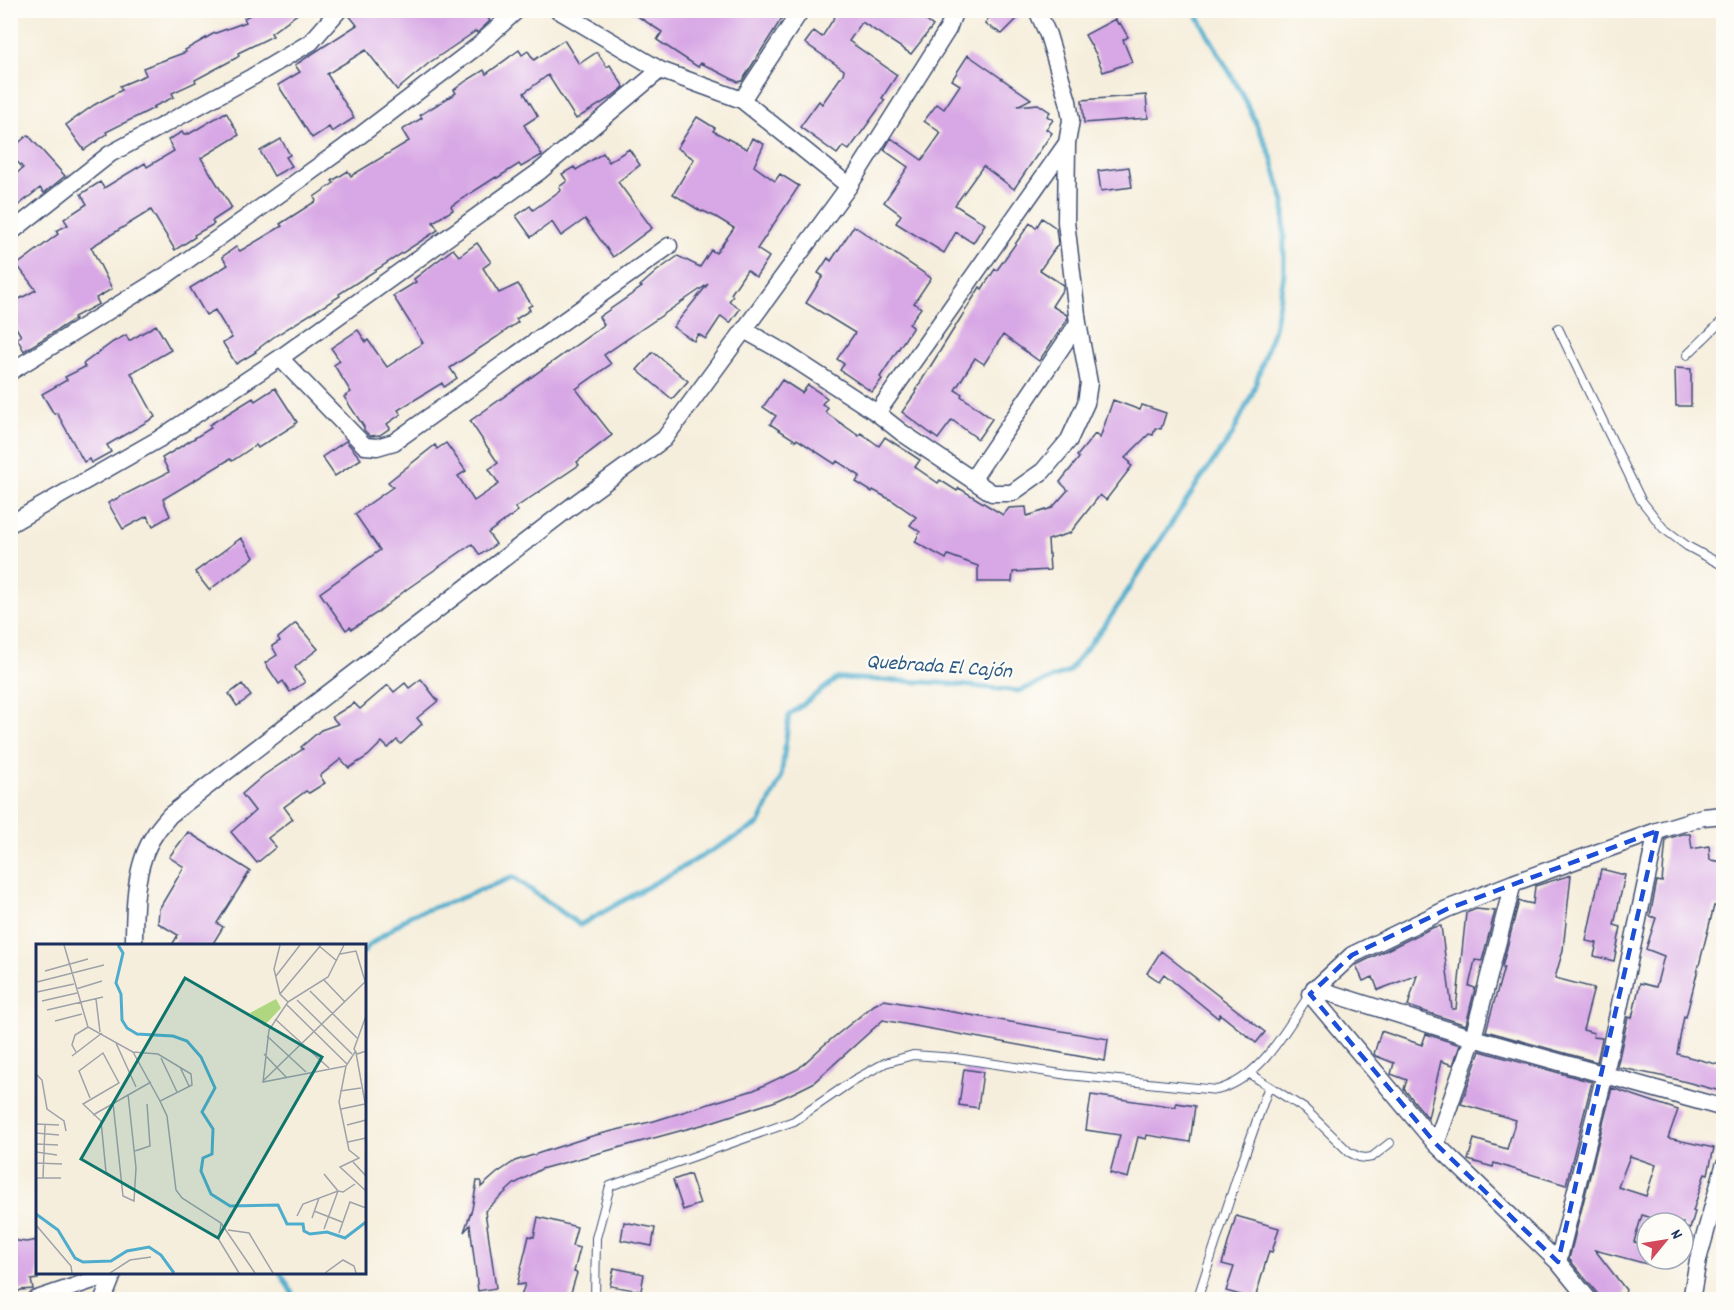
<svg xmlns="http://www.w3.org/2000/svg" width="1734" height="1310" font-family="Dekko,sans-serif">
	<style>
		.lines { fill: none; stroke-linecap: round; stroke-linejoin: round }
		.stream { stroke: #4eadcd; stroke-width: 5 }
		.building { fill: #d8a7e5; fill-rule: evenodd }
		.lane-casing { stroke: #3c4c71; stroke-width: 10 }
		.street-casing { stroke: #3c4c71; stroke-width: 19 }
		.lane { stroke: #fff; stroke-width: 8 }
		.street { stroke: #fff; stroke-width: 16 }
		.marked { fill: none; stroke: #1d4ed8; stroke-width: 4.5; stroke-dasharray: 12 8; stroke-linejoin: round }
		.labels { text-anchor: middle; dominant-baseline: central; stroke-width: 4.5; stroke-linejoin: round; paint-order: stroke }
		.water-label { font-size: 21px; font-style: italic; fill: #2d5b85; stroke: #fdfcf7 }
		.inset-river { fill: none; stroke: #4eadcd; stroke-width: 3 }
		.inset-road { fill: none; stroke: #9ea2aa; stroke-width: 1.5 }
		.view { fill: #0f766e; fill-opacity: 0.15; stroke: #0f766e; stroke-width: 3 }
		.inset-edge { fill: none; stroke: #1b2f5e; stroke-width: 3 }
	</style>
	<rect width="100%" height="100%" fill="#fdfcf7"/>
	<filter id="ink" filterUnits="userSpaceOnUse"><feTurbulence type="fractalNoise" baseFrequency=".0167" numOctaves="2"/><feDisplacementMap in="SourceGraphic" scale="12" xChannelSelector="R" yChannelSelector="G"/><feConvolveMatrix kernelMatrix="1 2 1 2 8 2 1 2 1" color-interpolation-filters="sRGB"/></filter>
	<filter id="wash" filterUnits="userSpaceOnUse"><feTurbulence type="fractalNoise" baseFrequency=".008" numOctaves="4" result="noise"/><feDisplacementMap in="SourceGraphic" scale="24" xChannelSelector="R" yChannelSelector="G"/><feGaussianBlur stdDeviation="1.35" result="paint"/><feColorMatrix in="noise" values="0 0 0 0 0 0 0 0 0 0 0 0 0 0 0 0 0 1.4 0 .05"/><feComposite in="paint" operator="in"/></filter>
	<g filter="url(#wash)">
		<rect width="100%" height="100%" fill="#f6eedc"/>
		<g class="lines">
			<path class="stream" d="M364,952L368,946L411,915L456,900L513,877L580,925L759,824L781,778L789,715L838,678L942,683L1019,691L1068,672L1108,621L1199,481L1231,437L1252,394L1274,329L1284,275V202L1270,153L1242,94L1194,10
				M280,1272L296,1300"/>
		</g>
		<g id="blocks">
			<path class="building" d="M260,10H303L271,33L273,36L238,53L239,56L236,58L195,80L196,82L172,93L174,97L153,107L154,108L106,132L107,134L84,150L66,125L94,105L122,90L120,86L146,75L143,68L186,52L185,50L213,34L246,22L244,18Z
				M349,10H482L490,21L477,33L476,31L429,63L397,90L366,50L327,74L354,118L332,132L329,127L312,138L278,85L300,72L295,65L357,25L348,14Z
				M628,10H787L742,81L738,82L701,63L698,67L657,40L662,32Z
				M839,10H912L933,26L911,54L862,22L849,41L897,75L882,98L885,100L849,150L843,146L837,154L800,127L819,101L822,104L843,74L844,70L805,43L814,31L822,37Z
				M993,10H1026L1002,34L985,24Z
				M1115,19L1118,24L1120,23L1128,37L1123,40L1132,62L1103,72L1096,54L1085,35Z
				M564,40L579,64L597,52L607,67L610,65L624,87L610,98L576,119L548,75L524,93L538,116L524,125L542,155L521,167L519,164L497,178L496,177L451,206L453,210L433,222L438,230L339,294L340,296L275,336L255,351L256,352L236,364L223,343L232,338L215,310L206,315L190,288L228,265L222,257L236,247L240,251L282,226L280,224L316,201L314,197L334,183L332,181L348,171L351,176L409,141L402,130L422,118L420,115L456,93L454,90L466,81L484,70L486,74L519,50L522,55L528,51L534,60Z
				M968,55L1031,99L1017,106L1038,104L1050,112L1047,116L1053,120L1046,129L1052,133L1014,189L983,166L955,205L985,224L973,243L956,232L944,253L896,223L901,215L884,202L908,167L884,150L891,138L922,160L941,133L924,121L937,104L944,109L960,85L952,80Z
				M1146,95L1148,118L1084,123L1082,100Z
				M226,112L239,135L201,158L232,208L212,221L214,224L194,235L195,237L175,250L151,210L91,247L112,289L96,298L99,304L74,317L75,319L24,351L17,338L21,336L10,317V304L36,290L17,265L58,234L56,231L68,225L64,219L87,204L81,194L100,182L104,188L145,163L147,167L174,151L168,140L182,132L184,135L188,133L189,134Z
				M697,117L715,128L713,131L747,149L752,138L764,144L754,166L775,181L780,174L799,186L757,249L769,257L756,277L747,270L731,294L733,296L729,301L740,309L730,323L721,316L706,339L698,334L694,341L673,327L708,284L604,355L611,364L576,389L612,435L577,462L579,465L515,508L518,511L488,533L496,544L480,555L472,544L407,589L377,613L352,629L350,627L346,630L320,593L380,550L355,514L393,487L388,482L435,445L437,449L446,443L466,471L458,476L474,501L499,484L489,469L498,463L470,421L604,325L599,317L642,287L640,286L657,271L678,256L700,267L711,250L716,253L734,228L716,217L703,211L702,212L673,194L694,159L677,148Z
				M28,135L65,176L44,193L40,188L10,212V179L23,168L10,154V150Z
				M281,139L290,155L286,157L292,166L274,176L260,151Z
				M629,149L640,165L618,182L652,228L613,257L585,219L561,236L552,222L531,237L516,216L530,206L533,210L561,190L559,187L567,181L562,174L574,167L576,170L603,153L609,162Z
				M1129,167L1132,187L1101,191L1098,171Z
				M1042,218L1056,228L1058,244L1040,270L1063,285V289L1052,306L1067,315V320L1039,361L1003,335L984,364L975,358L955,390L962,394L961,396L992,419L978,439L952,420L938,439L902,412L916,392L915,391L980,287L982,289L995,269L997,270L1030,223L1036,228Z
				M854,226L931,278L914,303L921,308L909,324L913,327L880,377L882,379L872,392L840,370L844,364L837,359L855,333L806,303L823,276L818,273L828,258L831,261Z
				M477,243L491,262L483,268L499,293L518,284L532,305L528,307L530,310L516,319L518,322L497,337L450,368L457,378L444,387L442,383L398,410L401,414L387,424L390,428L380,435L370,436L364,430V427L344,397L351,392L334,365L340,361L331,348L358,330L366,342L368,340L387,367L423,343L393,296L416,282L414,279L453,249L459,256Z
				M156,325L171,350L131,373L155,417L107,445L111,452L91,463L89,459L84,462L57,413L54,414L42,394L67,380L65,377L85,367L83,364L113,342L126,335L129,341Z
				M653,352L688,381L672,399L637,370Z
				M1675,368L1691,369V406H1676Z
				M782,380L802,393L808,385L827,398L822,404L828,408L825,412L859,436L861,433L879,446L885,437L920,460L915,467L938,483L940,480L957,491L959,488L1003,515L1009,508L1026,507L1027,516L1052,508L1068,490L1060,482L1079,458L1077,456L1095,434L1100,438L1113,400L1140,410L1142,405L1166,413L1161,429L1155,428L1153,435L1149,434L1125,458L1130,462L1129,464L1132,466L1106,500L1100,495L1070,533L1048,540L1050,570L1013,572L1012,582H978V566L948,555L946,559L915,542L920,532L910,525L916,517L893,501L873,490L872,492L856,482L860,476L837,461L835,464L797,439L796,441L770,424L776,416L763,407Z
				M275,388L297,422L293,426L258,448L256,445L232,461L230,459L163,499L170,516L153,526L147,516L123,529L108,503L169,472L162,458L211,428L209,425L232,411L253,398L255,401Z
				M346,441L361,459L335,476L322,457Z
				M241,538L254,557L209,590L195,572Z
				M296,623L318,649L296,666L295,668L305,682L290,692L283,681L279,684L265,663L277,655L272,646L280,641L278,638Z
				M421,679L438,701L417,718L422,724L401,744L397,740L388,748L382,742L368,756L349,768L341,759L320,776L325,783L309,793L306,791L284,807L293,819L268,838L276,847L257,863L231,832L255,811L242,794L264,775L303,749L301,747L321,730L338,724L332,717L354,703L360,709L388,685L394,692L405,683L409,688Z
				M242,684L251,696L237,706L229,694Z
				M188,832L250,871L217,923L223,927L212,945H172L178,935L158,923L159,909L184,867L169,857Z
				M1683,834H1690L1692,849L1709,846L1710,860L1724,862V908L1714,906L1686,1017L1684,1016L1677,1054L1724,1066V1092L1675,1079L1617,1067L1628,1017L1632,1018L1640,983L1656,987L1664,956L1646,949L1656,918L1650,916L1657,881L1662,882L1666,839Z
				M1601,869L1625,875L1614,925L1621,927L1614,961L1594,956L1597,943L1586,941Z
				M1571,875L1563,950L1555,978L1594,988L1583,1030L1594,1033L1593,1037L1602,1038L1597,1062L1486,1031L1504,967H1502L1519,901L1533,904L1535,886Z
				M1476,909L1495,911L1482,961L1475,960L1469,986L1475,988L1466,1025L1408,1006L1417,975L1378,990L1373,977L1363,981L1356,965L1358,964L1434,927L1441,926L1452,1009H1456L1466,913Z
				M1161,951L1265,1032L1256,1043L1220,1014L1218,1018L1164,974L1159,981L1147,973Z
				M884,1000L1108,1039L1105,1061L883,1020L813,1083L795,1092L773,1102L705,1124L541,1169L514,1184L485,1211L496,1288L478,1291L470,1225L464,1232L472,1209L477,1181H481V1187L497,1173L515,1161L592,1136L654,1121L754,1090L798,1069L824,1045L874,1005Z
				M1381,1031L1422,1045L1426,1034L1460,1045L1453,1065L1441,1061L1428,1118L1404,1089L1407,1080L1391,1074L1394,1063L1376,1056L1374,1054Z
				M1480,1051L1592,1082L1566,1185L1494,1163L1493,1167L1468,1160L1474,1139L1507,1149L1516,1120L1461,1104Z
				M964,1069L983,1072L978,1108L959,1105Z
				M1612,1088L1678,1110L1668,1138L1714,1148L1708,1174L1705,1173L1693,1211L1695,1212L1690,1229L1683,1227V1223H1669L1642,1215L1634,1242L1647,1246V1264L1595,1250L1626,1290L1623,1299H1599L1597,1293L1569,1259ZM1630,1156L1656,1165L1646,1196L1618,1187Z
				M1091,1095L1176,1107V1103L1195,1106L1190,1142L1147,1135L1146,1139L1138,1137L1128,1178L1110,1173L1120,1135L1086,1130Z
				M690,1174L700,1204L683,1210L673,1180Z
				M1236,1216L1279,1228L1272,1252L1269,1251L1255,1299L1226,1291L1234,1267L1222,1264Z
				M538,1217L577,1227L572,1246L580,1248L574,1272L577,1273L569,1299H520L525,1284L517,1285L529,1236L534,1237Z
				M624,1222L655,1228L652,1246L621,1240Z
				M10,1240L26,1242L38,1240V1279L31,1280L33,1289L21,1290L10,1296Z
				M614,1268L644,1274L641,1291L610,1286Z"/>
		</g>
	</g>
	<g filter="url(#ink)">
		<use href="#blocks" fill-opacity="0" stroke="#3c4c71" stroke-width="1.5"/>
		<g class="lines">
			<defs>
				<path id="lane" d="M1558,328L1641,500L1663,528L1687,546L1724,566
					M1687,355L1724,319
					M1250,1074L1305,1109L1349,1152L1359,1157L1366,1158L1372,1157L1390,1143
					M595,1300L596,1238L610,1186L794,1121L854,1080L885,1063L913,1055L956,1058L1068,1075L1217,1090C1262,1078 1285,1030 1310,994
					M1197,1300L1238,1174L1269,1086"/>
				<path id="street" d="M558,10L660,70L742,100L849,186
					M742,100L801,10
					M10,233L110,154L252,77L311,42L339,10
					M744,330L849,186L948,29L955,10
					M280,358L365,446L377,447L394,442L669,246
					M10,372L168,274L341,150L479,45L517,10
					M877,413L1067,143
					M972,480L1078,323
					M10,524L159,439L280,358L540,171L660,70
					M134,946C134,911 134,864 155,834C159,827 165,821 170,815L572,506L664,439L744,330L785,353L877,413L901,432L992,493H1012L1043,471L1069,440L1086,403L1089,383L1078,323L1066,222L1067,143L1071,120L1068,101L1048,35L1037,10
					M1314,988L1473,1038L1724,1108
					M1436,1144L1473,1038L1513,883
					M1558,1262L1605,1074L1657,831
					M34,1300L114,1273
					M103,1300L114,1272
					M1589,1300L1558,1262L1436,1144L1310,994L1352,955L1447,909L1513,883L1657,831L1703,817L1724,815
					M1691,1300L1698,1260L1724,1166"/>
			</defs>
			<use href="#lane" class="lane-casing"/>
			<use href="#street" class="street-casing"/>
			<use href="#lane" class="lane"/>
			<use href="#street" class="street"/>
		</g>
	</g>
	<path class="marked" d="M1657,831L1558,1262L1436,1144L1310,994L1352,955L1447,909Z"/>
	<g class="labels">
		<g class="water-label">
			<text transform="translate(939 668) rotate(4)">Quebrada El Cajón</text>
		</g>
	</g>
	<g transform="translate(36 944)">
		<rect width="330" height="330" fill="#f6eedc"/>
		<path d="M240,55L245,64L228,82L214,69Z" fill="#afd782"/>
		<path class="inset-river" d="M82,1L87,9L80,39L85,50L86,76L91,84L101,90L137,92L151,97L165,113L179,144L166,168L177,185L176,210L167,214L165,227L175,250L194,262L242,261L251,280H267L268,287L274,290L291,288L309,294L330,278M0,270L22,286L39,314L47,318L75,317L91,307L113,303L125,311L138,329"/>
		<path class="inset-road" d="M28,1L52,83L97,108L124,157M244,1L238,25L244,50L252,58L292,33L308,1M282,1L301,17M304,10L320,7L329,37M9,27L52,15M240,32L264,1M288,36L309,58M1,38L68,21M40,45L66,37M274,47L321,94M1,48L38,40M244,50L285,1M60,55L64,88M261,56L316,110M6,57L41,49M252,58L233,86L227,138L310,122M251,61L311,120M11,66L67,53M330,72L318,105L321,110L330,107M239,75L293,124M19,77L46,70M231,92L270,128M80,99L100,143M40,108L36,101L39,91L52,83M97,108L122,110L155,130L156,141L124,157L131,172L140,246L146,254L185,279L219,329M319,108L310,122L303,158L313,206L323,214L304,223L330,247M320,109L330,164M228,110L251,134M36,112L66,89M125,114L141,148M144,123L153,142M0,130L6,136L11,165L28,177L30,187M227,137L330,37M304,147L325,144M54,154L43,127L67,109L83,139L47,160L65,177L70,228L85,238M77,159L87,252L98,257L100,224L92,150M305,165L329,160M57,171L115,138M0,180L23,181M311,181L330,176M0,189L23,191M312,198L330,194M0,200L22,201M99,207L114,202L111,160M0,208L21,211M317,218L330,232M0,219L26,220M0,234H25M7,234L9,181M278,267L306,278M261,272L267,260L302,247L307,248L319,240M276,274L283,254M185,279L183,296L203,329M0,281L35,322L36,329M288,285L302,247L288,230M192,286L213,289L237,329M303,289L314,258L330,264M74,329L94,316L115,313M289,329L307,316L318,322L320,329"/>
		<path class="view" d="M149,34L286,113L182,294L45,215Z"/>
		<rect width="330" height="330" class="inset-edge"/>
	</g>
	<rect width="1734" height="1310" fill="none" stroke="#fdfcf7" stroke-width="36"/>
	<g transform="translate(1665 1241) rotate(60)"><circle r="28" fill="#fdfcf7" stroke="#a3aaba" stroke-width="1.5"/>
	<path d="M0-4.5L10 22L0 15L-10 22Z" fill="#d1495b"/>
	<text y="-9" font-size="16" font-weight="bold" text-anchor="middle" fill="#1b2f5e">N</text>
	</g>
</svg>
